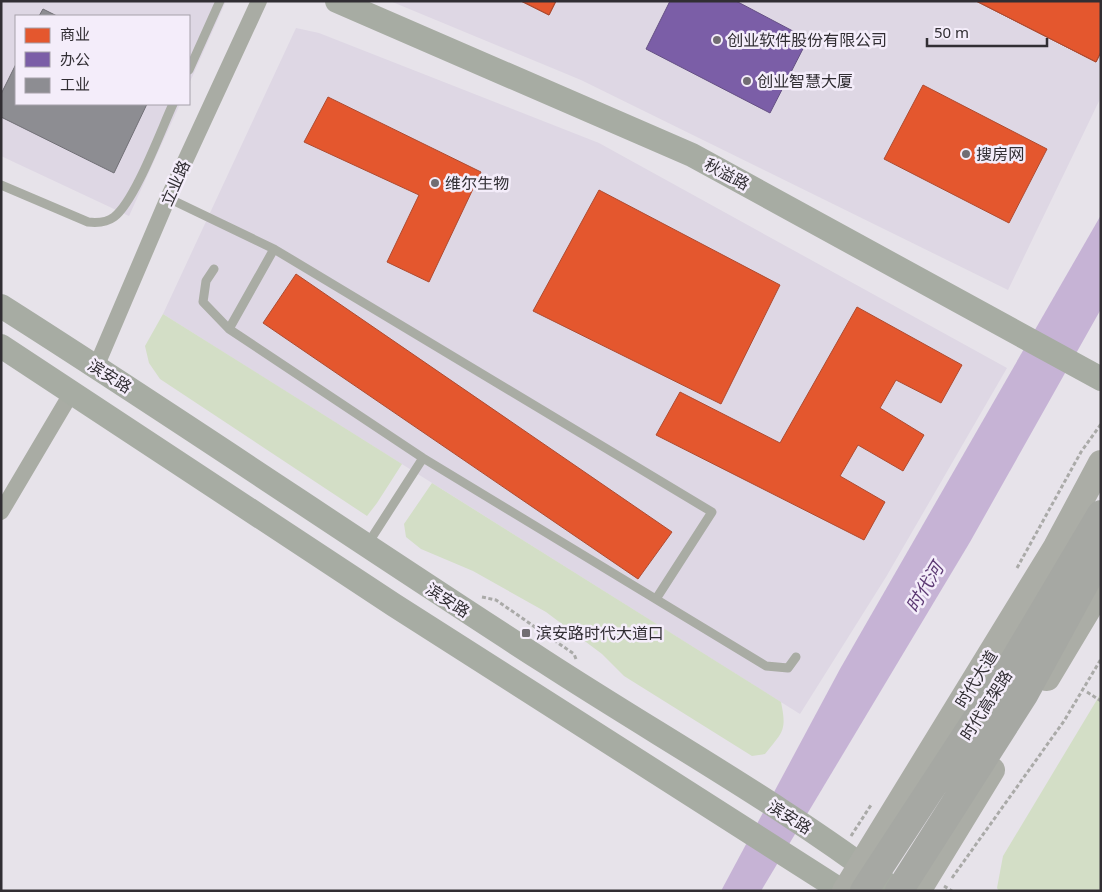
<svg xmlns="http://www.w3.org/2000/svg" width="1102" height="892" font-family="'Noto Sans','Noto Sans SC',sans-serif">
	<style>
		.built { fill: #ded7e4 }
		.green { fill: #d3dec6 }
		.water { fill: #c6b3d5 }
		.shops { fill: #e4572e; stroke: #ae4b30 }
		.offices { fill: #7b5ea7; stroke: #655084 }
		.industry { fill: #8d8d92; stroke: #717076 }
		.lines { fill: none; stroke-linecap: round; stroke-linejoin: round }
		.path { stroke: #aaaaa8; stroke-width: 3; stroke-dasharray: 4 2.5; stroke-linecap: butt }
		.lane { stroke: #a9aca4; stroke-width: 9 }
		.street { stroke: #a9aca4; stroke-width: 16 }
		.secondary { stroke: #a7aca3; stroke-width: 24 }
		.primary { stroke: #abada6; stroke-width: 26 }
		.highway-bridge { stroke: #a6a8a3; stroke-width: 28 }
		.poi-dot { fill: #716d73; stroke: #f4edfa; stroke-width: 2 }
		.labels { text-anchor: middle; dominant-baseline: central; stroke-width: 5; stroke-linejoin: round; paint-order: stroke }
		.poi-label { font-size: 16px; fill: #312e33; stroke: #f4edfa; text-anchor: start }
		.street-label { font-size: 16px; fill: #312e33; stroke: #f4edfa }
		.water-label { font-size: 18px; font-style: italic; fill: #5d3a74; stroke: #f4edfa }
	</style>
	<rect width="100%" height="100%" fill="#e7e3ea"/>
	<path class="built" d="M1,1H226L189,84V16H16V104H180L129,216L1,156Z
		M390,1H1101V97L1008,290L581,80Z
		M296,28L319,33L599,143L1007,368L886,577L800,714L163,314Z"/>
	<path class="green" d="M163,314L402,464L377,503L367,516L160,379L149,363L145,346Z
		M432,483L781,702C787,731 783,731 765,754L752,756L624,676L602,654L546,612L473,571L421,549L406,537L404,524Z
		M1101,693V891H999L997,888L1003,856Z"/>
	<path class="water" d="M1101,215V309L970,542L761,891H721L840,669Z"/>
	<path class="shops" d="M521,1H556L549,15Z
		M521,1H556L549,15Z
		M976,1H1101V52L1096,62Z
		M976,1H1101V52L1096,62Z
		M923,85L1047,149L1009,223L884,159Z
		M328,97L481,172L429,282L387,262L419,195L304,142Z
		M599,190L780,285L721,404L533,311Z
		M296,274L672,532L638,579L263,323Z
		M857,307L962,365L941,403L896,380L880,408L924,435L903,471L858,445L840,476L885,502L864,540L656,435L680,392L780,443Z"/>
	<path class="offices" d="M670,1H736L808,39L770,113L646,49Z"/>
	<path class="industry" d="M43,9L57,16H39Z
		M16,64V104H147L114,173L1,117V94Z"/>
	<g class="lines">
		<path class="path" d="M1017,568L1081,452L1101,424
			M482,597L496,600L574,654L576,659
			M1087,692L1101,701
			M851,836L871,805
			M952,878L1064,721L1101,659
			M944,886L952,891"/>
		<path class="lane" d="M189,70L220,1
			M1,185L88,222C97,223 106,223 114,217C135,201 161,130 173,104
			M168,198L274,249L712,512L656,599
			M214,269L206,281L203,302L229,329L423,458L766,666L788,668L796,657
			M229,329L274,249
			M367,545L423,458"/>
		<path class="street" d="M96,367L168,198L259,1
			M1,512L72,392"/>
		<path class="secondary" d="M337,1L692,155L1101,379
			M1,306C184,422 363,545 545,662C662,738 785,806 896,891
			M1,346L394,605L842,891"/>
		<path class="primary" d="M1047,678L1101,588
			M845,891L1056,547L1101,463
			M918,891L992,770"/>
		<path class="highway-bridge" d="M864,891L1006,674L1101,514
			M899,891L1024,695L1101,554"/>
	</g>
	<g class="poi-dot">
		<circle cx="717" cy="40" r="5"/>
		<circle cx="747" cy="81" r="5"/>
		<circle cx="966" cy="154" r="5"/>
		<circle cx="435" cy="183" r="5"/>
		<rect x="521" y="628" width="10" height="10" rx="2.5"/>
	</g>
	<g class="labels">
		<g class="poi-label">
			<text x="727" y="40">创业软件股份有限公司</text>
			<text x="757" y="81">创业智慧大厦</text>
			<text x="976" y="154">搜房网</text>
			<text x="445" y="183">维尔生物</text>
			<text x="536" y="633">滨安路时代大道口</text>
		</g>
		<g class="street-label">
			<text transform="translate(727 174) rotate(28)">秋溢路</text>
			<text transform="translate(175 183) rotate(-66)">立业路</text>
			<text transform="translate(110 376) rotate(32)">滨安路</text>
			<text transform="translate(448 600) rotate(33)">滨安路</text>
			<text transform="translate(976 679) rotate(-58)">时代大道</text>
			<text transform="translate(986 705) rotate(-57)">时代高架路</text>
			<text transform="translate(790 817) rotate(32)">滨安路</text>
		</g>
		<g class="water-label">
			<text transform="translate(924 587) rotate(-59)">时代河</text>
		</g>
	</g>
	<rect width="1102" height="892" fill="none" stroke="#312e33" stroke-width="5"/>
	<rect x="15" y="15" width="175" height="90" fill="#f4edfa" stroke="#a6a1aa"/>
	<rect x="25" y="28" width="25" height="15" fill="#e4572e" stroke="#a6a1aa"/>
	<text x="60" y="40" font-size="15" fill="#312e33">商业</text>
	<rect x="25" y="52" width="25" height="15" fill="#7b5ea7" stroke="#a6a1aa"/>
	<text x="60" y="65" font-size="15" fill="#312e33">办公</text>
	<rect x="25" y="78" width="25" height="15" fill="#8d8d92" stroke="#a6a1aa"/>
	<text x="60" y="90" font-size="15" fill="#312e33">工业</text>
	<path d="M927 38v8h120v-8" fill="none" stroke="#312e33" stroke-width="2.5"/>
	<text x="934" y="38" font-size="15" fill="#312e33" stroke="#f4edfa" stroke-width="4" paint-order="stroke">50 m</text>
</svg>
